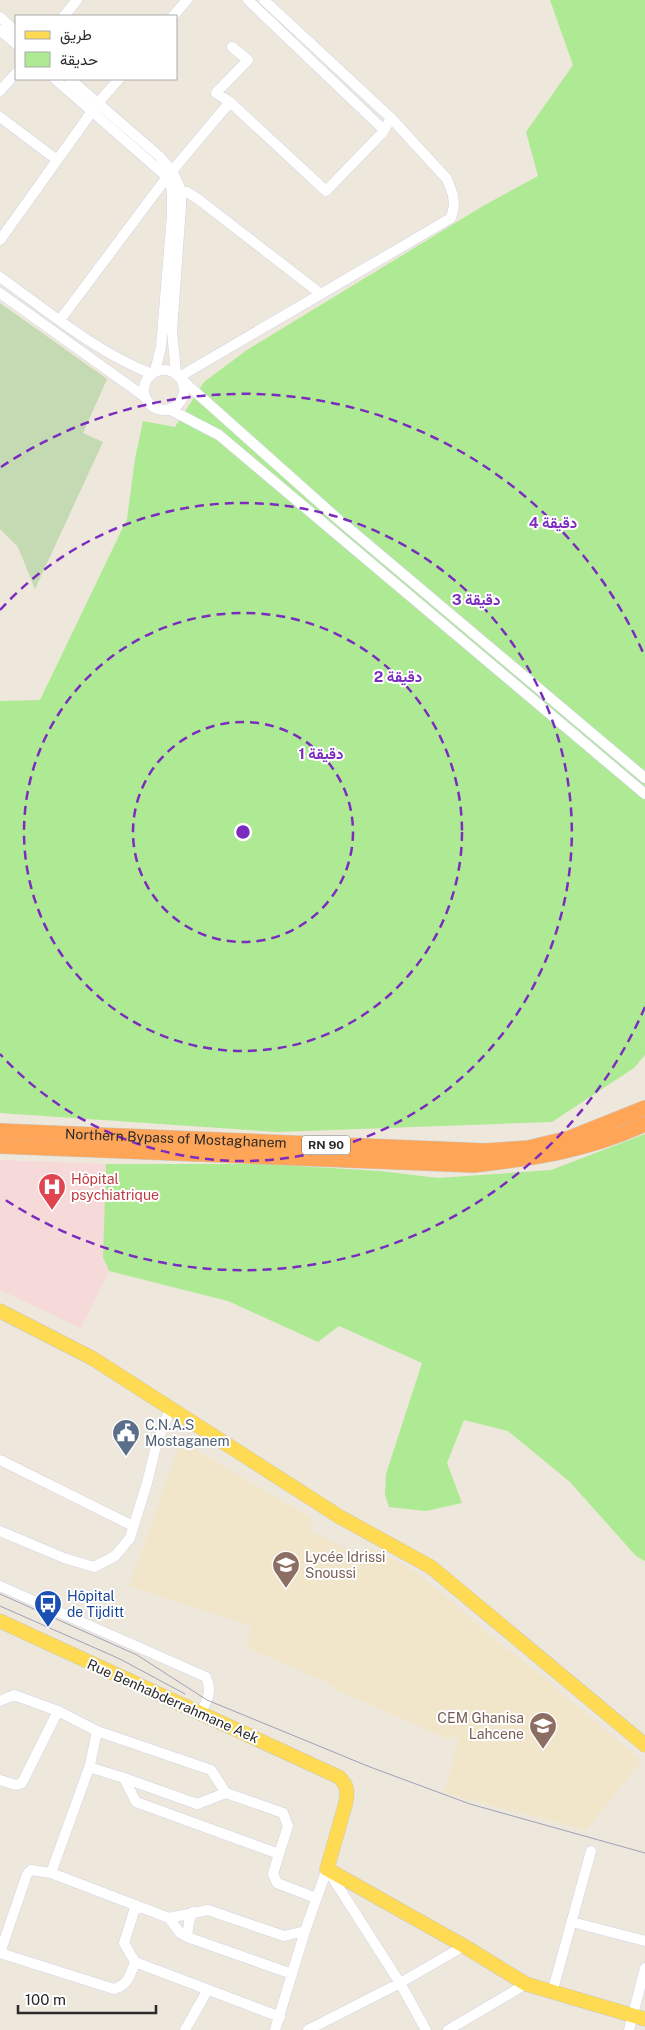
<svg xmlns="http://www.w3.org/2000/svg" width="645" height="2030" font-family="'Public Sans',Vazirmatn,sans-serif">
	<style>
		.education { fill: #f2e6ca }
		.medical { fill: #f6d9d9 }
		.green { fill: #aeea93 }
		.cemetery { fill: #c4dab2 }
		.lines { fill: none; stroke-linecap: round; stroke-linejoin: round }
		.minor-casing { stroke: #d1d4e5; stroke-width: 11 }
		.major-casing { stroke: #c8c8c8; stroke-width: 15 }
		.highway-casing { stroke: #c8c8c8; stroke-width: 16 }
		.minor { stroke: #fff; stroke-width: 10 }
		.major { stroke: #fedb52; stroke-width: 14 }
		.highway { stroke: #ffa557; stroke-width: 15 }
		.tram { stroke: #9ea1b8; stroke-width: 1 }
		.ring { fill: none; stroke: #7b2cbf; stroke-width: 2.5; stroke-dasharray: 9 6 }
		.labels { text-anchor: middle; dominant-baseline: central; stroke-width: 4; stroke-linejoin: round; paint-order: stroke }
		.shield { fill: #fff; stroke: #6b6b6b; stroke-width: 1 }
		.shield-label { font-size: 12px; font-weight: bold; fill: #2b2b2b }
		.street-label { font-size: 14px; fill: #2b2b2b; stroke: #fff }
		.health-label { font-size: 14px; fill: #be3a42; stroke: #fff; text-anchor: start }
		.service-label { font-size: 14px; fill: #4e5e75; stroke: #fff; text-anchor: start }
		.education-label { font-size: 14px; fill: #785e54; stroke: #fff; text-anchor: start }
		.transit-label { font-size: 14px; fill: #164399; stroke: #fff; text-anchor: start }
		.centre { fill: #7b2cbf; stroke: #fff; stroke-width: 2.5 }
		.ring-label { font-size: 15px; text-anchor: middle; font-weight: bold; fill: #7b2cbf; stroke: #fff; stroke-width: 4; stroke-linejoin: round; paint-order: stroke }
	</style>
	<rect width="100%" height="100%" fill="#eee7dc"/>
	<path class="education" d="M181,1441L275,1497L311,1517V1531L361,1556L371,1548L404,1565L439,1591L509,1652L515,1654L642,1761L586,1830L444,1793L459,1739L451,1736L450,1740L334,1689L335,1686L246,1647L251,1626L129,1586Z"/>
	<path class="medical" d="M0,1160L106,1164L103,1257L109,1271L81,1328L0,1290Z"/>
	<path class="green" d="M550,0H645V1055L634,1068L552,1122L277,1132L0,1113V701L40,700L127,519L135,459L143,421L175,427L204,382L247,350L483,206L538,176L526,132L573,65Z
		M645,1134V1561L636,1556L570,1482L508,1431L464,1420L447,1463L462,1503L426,1511L389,1507L385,1495L386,1474L422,1363L339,1326L318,1342L228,1301L109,1271L103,1257L106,1164H264L380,1171L438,1178L551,1170Z"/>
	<path class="cemetery" d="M0,303L107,379L83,433L103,442L35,589L18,547L0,529Z"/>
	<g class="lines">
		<defs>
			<path id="minor" d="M248,0L384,130
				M64,16L77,0
				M173,16L187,0
				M0,17L16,32
				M0,30L16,44
				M232,47L248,60L216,93L230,102L326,191L383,132L391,118
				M55,79L167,177L172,190V215L161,347L155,371
				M70,79L159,156L172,171L181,190V206L172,331L176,373
				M0,91L16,73
				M0,117L57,160
				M175,190L187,192L198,199L321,294
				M0,240L98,103L119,79
				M0,277C49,312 96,352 152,374
				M0,293L145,397
				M60,320L167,177L230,102
				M144 390a20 20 0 1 1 40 0a20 20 0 1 1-40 0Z
				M179,377L451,218L454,206L453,195L447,179L391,118L264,0
				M182,380L339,520L645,778
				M169,409L219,435L645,794
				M0,1460L133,1526
				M0,1531L64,1558L94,1567L115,1556L130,1538L147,1483L157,1442L170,1410
				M0,1586L206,1677C213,1691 207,1701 200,1714
				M0,1701L14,1695L58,1711L22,1783L16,1785L0,1780
				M97,1731L211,1770L226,1793
				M89,1767L124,1778L136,1802L279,1854L273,1874L277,1883L316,1898
				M124,1778L197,1804L226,1793L283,1813L288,1826L279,1854
				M327,1869L400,1983L426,2030
				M51,1873L90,1765L97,1731L58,1711
				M169,1918L208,1910L284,1936L305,1931
				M572,1922L645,1941
				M187,1937L189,1922L193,1912
				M0,1953L27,1874L31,1870L51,1873L169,1918L180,1933L187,1937L292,1974
				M0,1953L114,1989C128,1985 130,1975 135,1962L280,2017
				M135,1962L124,1943L136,1905
				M552,1993L591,1851
				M185,2030L207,1991
				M275,2030L305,1931L327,1869
				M308,2030L400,1983L464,1946
				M448,2030L526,1984
				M629,2030L645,1968"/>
			<path id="major" d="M0,1311L92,1358L340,1517L431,1567L645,1745
				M0,1621L339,1777C347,1785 348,1790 346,1802L327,1869L464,1946L526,1984L645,2019"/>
			<g id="highway">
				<path id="s1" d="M0,1131L486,1151L528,1148L570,1138L645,1108"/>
				<path d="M0,1146L474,1165C536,1158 588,1150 645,1124"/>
			</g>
		</defs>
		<use href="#minor" class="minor-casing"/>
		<use href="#major" class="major-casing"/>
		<use href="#highway" class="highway-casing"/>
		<use href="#minor" class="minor"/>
		<use href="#major" class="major"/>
		<use href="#highway" class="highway"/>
		<path class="tram" d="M0,1594L137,1655L207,1700L370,1767L470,1804L645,1853
			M0,1606L120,1659L185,1694"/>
	</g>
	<g class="ring">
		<circle cx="243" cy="832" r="110"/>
		<circle cx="243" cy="832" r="219"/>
		<path d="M0 610A329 329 0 1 1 0 1054"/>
		<path d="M645 1007A438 438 0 0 1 1 1197M1 467A438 438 0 0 1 645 657"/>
	</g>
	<defs>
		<symbol id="hospital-pin" viewBox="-11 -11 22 30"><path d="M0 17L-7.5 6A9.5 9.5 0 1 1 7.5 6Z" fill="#e0444e" stroke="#fff"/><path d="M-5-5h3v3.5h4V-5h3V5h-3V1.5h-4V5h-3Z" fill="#fff"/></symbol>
		<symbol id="civic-pin" viewBox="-11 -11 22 30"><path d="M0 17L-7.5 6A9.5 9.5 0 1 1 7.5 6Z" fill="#5c6f8a" stroke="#fff"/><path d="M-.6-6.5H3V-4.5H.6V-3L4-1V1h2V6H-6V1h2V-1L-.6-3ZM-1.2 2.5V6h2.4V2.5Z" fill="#fff"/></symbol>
		<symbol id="school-pin" viewBox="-11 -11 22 30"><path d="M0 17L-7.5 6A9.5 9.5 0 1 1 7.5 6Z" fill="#8d6e63" stroke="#fff"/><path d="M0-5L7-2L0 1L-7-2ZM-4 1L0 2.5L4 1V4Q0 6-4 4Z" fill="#fff"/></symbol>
		<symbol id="bus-pin" viewBox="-11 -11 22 30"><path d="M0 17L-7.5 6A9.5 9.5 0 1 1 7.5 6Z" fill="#1a4fb4" stroke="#fff"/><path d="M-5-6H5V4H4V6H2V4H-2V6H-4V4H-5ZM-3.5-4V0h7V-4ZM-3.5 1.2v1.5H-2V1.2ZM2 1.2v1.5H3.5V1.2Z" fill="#fff"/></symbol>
	</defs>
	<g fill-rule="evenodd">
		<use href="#hospital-pin" x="36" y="1171" width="32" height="43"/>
		<use href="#civic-pin" x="110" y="1417" width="32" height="43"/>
		<use href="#school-pin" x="270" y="1549" width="32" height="43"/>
		<use href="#bus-pin" x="32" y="1588" width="32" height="43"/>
		<use href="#school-pin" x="527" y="1710" width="32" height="43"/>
	</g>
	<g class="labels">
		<rect class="shield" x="302" y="1135.5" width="48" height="19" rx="4"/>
		<g class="shield-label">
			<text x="326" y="1145">RN 90</text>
		</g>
		<g class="street-label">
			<text stroke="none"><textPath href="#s1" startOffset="176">Northern Bypass of Mostaghanem</textPath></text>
			<text transform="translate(173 1701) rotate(24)">Rue Benhabderrahmane Aek</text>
		</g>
		<g class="health-label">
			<text x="71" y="1179">Hôpital<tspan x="71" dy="16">psychiatrique</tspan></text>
		</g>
		<g class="service-label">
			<text x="145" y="1425">C.N.A.S<tspan x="145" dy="16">Mostaganem</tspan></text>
		</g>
		<g class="education-label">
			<text x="305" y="1557">Lycée Idrissi<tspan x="305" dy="16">Snoussi</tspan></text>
			<text x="524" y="1718" text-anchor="end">CEM Ghanisa<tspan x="524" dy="16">Lahcene</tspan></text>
		</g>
		<g class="transit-label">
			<text x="67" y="1596">Hôpital<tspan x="67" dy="16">de Tijditt</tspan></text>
		</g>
	</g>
	<circle cx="243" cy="832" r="8" class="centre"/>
	<g class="ring-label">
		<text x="553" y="528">4 دقيقة</text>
		<text x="476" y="605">3 دقيقة</text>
		<text x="398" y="682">2 دقيقة</text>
		<text x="321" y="759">1 دقيقة</text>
	</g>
	<rect x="15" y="15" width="162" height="65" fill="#ffffff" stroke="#aaaaaa"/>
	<rect x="25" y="31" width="25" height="8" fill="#fedb52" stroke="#aaaaaa"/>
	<text x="60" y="40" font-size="15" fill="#2b2b2b">طريق</text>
	<rect x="25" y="52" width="25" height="15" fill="#aeea93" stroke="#aaaaaa"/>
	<text x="60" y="65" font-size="15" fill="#2b2b2b">حديقة</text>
	<path d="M18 2005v8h138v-8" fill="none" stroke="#2b2b2b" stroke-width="2.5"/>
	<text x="25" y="2005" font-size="15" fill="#2b2b2b" stroke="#ffffff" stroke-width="4" paint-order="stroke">100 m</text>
</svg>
